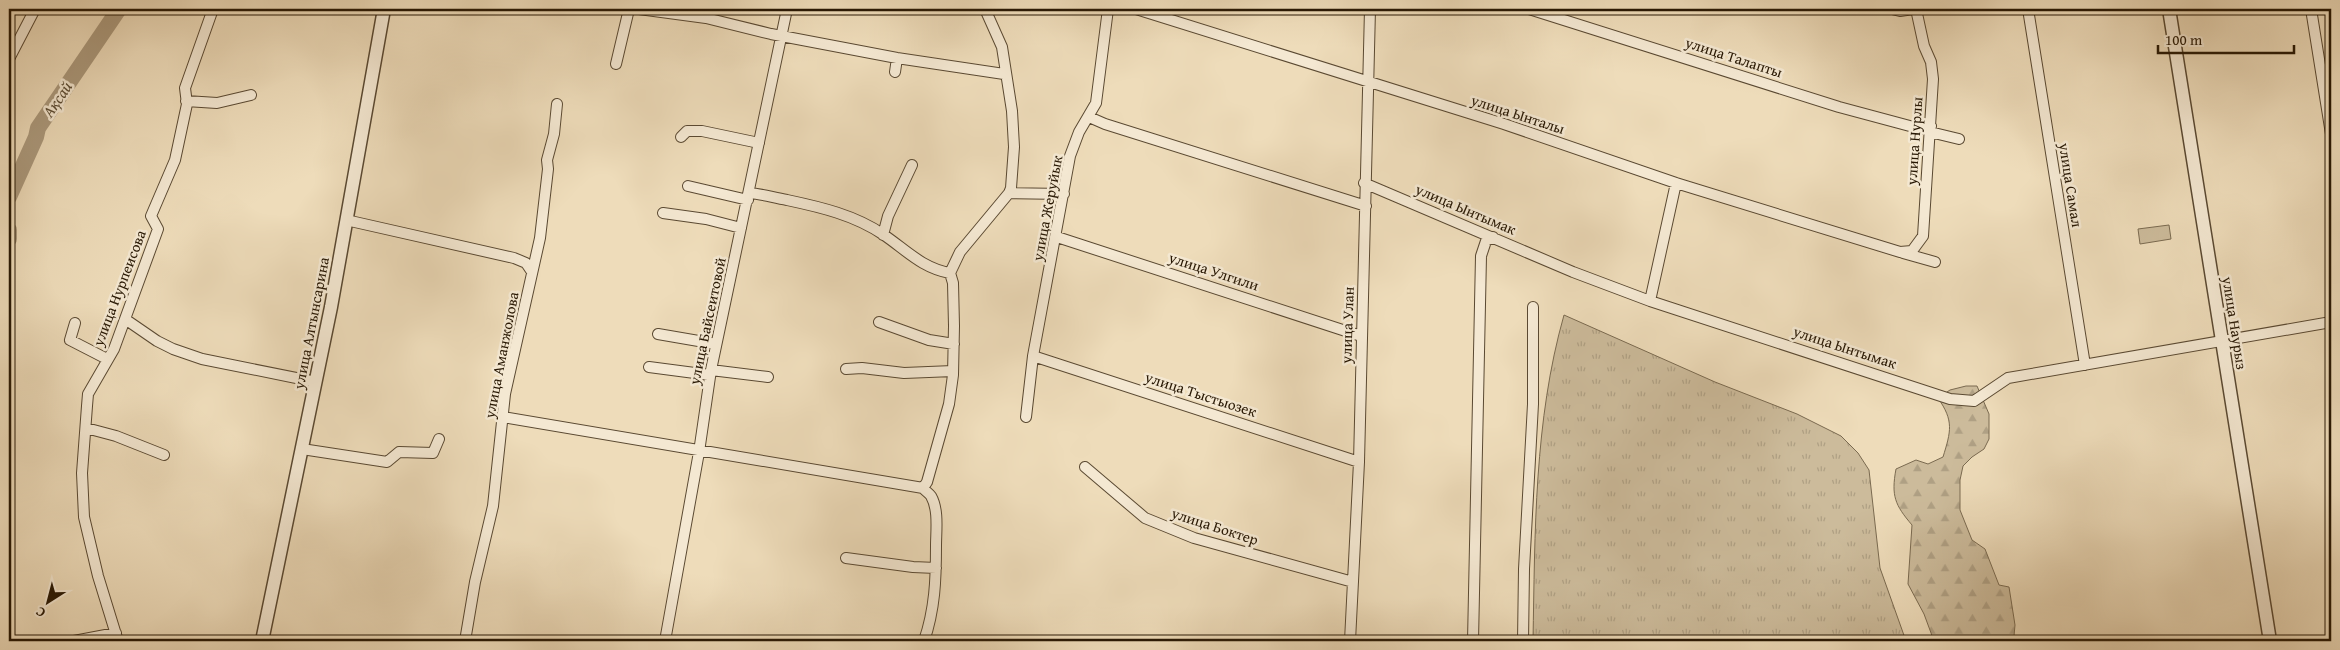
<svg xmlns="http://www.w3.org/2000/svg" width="2340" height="650" font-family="'Gentium Book Plus',serif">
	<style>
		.grass { fill: url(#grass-tufts); stroke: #7a6a50 }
		.forest { fill: url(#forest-firs); stroke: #7a6a50 }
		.garden { fill: #ccbb9b; stroke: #7a6a50 }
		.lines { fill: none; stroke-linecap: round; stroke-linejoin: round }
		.river { stroke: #ab997c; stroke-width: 16 }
		.minor-casing { stroke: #5a4932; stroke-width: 12 }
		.tertiary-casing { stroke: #5a4932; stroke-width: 15 }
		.minor { stroke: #f4e8d2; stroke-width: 10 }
		.tertiary { stroke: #f4e8d2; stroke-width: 12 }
		.labels { text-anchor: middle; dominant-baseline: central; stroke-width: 5; stroke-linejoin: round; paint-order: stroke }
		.street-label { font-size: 15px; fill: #281804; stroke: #f4e8d2 }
		.water-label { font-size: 16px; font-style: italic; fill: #5c4c34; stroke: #f4e8d2 }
	</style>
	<defs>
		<pattern id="grass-tufts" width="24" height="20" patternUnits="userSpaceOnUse" patternTransform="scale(1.25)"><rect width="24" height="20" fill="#ccbb9b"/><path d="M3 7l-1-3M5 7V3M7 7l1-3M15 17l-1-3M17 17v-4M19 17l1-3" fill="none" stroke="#afa084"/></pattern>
		<pattern id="forest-firs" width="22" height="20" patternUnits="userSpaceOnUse" patternTransform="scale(1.25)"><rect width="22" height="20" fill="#ccbb9b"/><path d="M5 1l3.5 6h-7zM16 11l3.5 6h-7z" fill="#afa084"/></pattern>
	</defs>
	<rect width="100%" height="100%" fill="#eedcba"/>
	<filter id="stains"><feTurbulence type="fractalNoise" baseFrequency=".004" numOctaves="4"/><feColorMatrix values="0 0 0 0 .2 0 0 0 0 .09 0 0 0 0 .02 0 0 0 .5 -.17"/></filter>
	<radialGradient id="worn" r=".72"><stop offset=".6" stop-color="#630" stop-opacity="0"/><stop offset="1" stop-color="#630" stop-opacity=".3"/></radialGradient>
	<path class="grass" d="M1564,315L1715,382L1797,414L1841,436L1858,453L1869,470L1880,568L1906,641H1533C1535,532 1534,421 1564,315Z"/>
	<path class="forest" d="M1966,386H1977L1989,414V439L1984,449L1972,457L1963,466L1960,480V510L1972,540L1985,549L1999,585L2009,587L2015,625L2014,636L2015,641H1934L1924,614L1908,584L1912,525C1895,505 1891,496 1896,469L1916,460L1928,464L1943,457C1951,431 1954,421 1938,398L1950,390Z"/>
	<path class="garden" d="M2169,225L2171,239L2140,244L2138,229Z"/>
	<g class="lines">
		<path class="river" d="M9,197L36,137L38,128L119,9
			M9,230V239"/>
		<defs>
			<path id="minor" d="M639,9L706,18L771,34L897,58L1004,74
				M1136,9L1504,124L1676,183L1900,252L1912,251L1923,236L1933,79L1931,62L1924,46L1916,9
				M1529,9L1839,107L1921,129L1931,126
				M1892,9L1900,11L1913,9
				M2028,9L2085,365
				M2311,9L2331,134
				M9,59L35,9
				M616,64L629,9
				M895,72L897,58
				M186,101L217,103L251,95
				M1089,117L1105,124L1366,206
				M1930,132L1959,139
				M681,137L687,131H702L759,143
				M1364,183L1573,272L1650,301L1950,399L1974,401L2008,378L2331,322
				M688,186L748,200
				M749,193C763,194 774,198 787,200C820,207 855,215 884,235C906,250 922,268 950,273
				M1009,193L1064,194
				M663,213L706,219L741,228
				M346,220L514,258L526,263L532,272
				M883,235L888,216L912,165
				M1057,237L1361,336
				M1903,253L1935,262
				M1650,301L1676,183
				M125,319L157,341L173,349L202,359L316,382
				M879,322L929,340L954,344
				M75,323L70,340L107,359
				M658,334L716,344
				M1033,356L1359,462
				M649,367L710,375
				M846,369L862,368L904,373L953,371
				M711,370L768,377
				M503,417L923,488
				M1026,417L1033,356L1070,156L1079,132L1096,103L1108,9
				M86,428L116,436L164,455
				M302,449L387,462L399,452L433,453L439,439
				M1085,467L1145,518L1194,538L1353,582
				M846,558L913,567L936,568
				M74,641L116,633
				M118,641L98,576L84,517L82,473L87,406L88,394L114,349L158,229L151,216L175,160L187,104L185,88L213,9
				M465,641L475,582L493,506L505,394L540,238L548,169L547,160L554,134L557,104
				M665,641L699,452L711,370L787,9
				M924,641C935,609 936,579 936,546C936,531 939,510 931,496C929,493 925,491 923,488L927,482L949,404L953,375L954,326L953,283L950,273L960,252L1009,193L1011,188L1014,147L1012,111L1002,47L985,9
				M1350,641L1359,462L1370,9
				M1473,641L1481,256L1486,241L1493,237
				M1523,641L1524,569L1533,404V307"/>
			<path id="tertiary" d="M2169,9L2270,641
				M262,641L331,307L384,9"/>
		</defs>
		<use href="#minor" class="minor-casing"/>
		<use href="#tertiary" class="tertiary-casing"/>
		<use href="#minor" class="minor"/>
		<use href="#tertiary" class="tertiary"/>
	</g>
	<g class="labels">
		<g class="street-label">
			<text transform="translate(1734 57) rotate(18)">улица Талапты</text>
			<text transform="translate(1518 114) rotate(18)">улица Ынталы</text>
			<text transform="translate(1914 141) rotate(-86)">улица Нурлы</text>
			<text transform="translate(2071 185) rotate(81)">улица Самал</text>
			<text transform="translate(1047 208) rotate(-79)">улица Жеруйык</text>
			<text transform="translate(1466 209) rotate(23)">улица Ынтымак</text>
			<text transform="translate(1214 271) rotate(18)">улица Улгили</text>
			<text transform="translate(119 288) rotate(-69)">улица Нурпеисова</text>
			<text transform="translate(707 321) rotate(-78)">улица Байсеитовой</text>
			<text transform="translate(311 323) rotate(-79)">улица Алтынсарина</text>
			<text transform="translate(2235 323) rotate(81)">улица Наурыз</text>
			<text transform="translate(1347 325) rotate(-88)">улица Улан</text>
			<text transform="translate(1845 347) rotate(18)">улица Ынтымак</text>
			<text transform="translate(501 355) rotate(-79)">улица Аманжолова</text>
			<text transform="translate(1201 394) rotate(18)">улица Тыстыозек</text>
			<text transform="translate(1215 526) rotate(18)">улица Боктер</text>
		</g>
		<g class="water-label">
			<text transform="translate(57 99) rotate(-56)">Ақсай</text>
		</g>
	</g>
	<rect width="2340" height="650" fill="none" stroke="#eedcba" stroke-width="30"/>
	<rect x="10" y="10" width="2320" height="630" fill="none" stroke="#281804" stroke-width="2.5"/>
	<rect x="15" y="15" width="2310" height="620" fill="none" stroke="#281804"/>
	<g transform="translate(48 602) rotate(216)" stroke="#f4e8d2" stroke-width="4" paint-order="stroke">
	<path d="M0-4L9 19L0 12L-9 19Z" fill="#281804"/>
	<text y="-8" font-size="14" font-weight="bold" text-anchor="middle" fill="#281804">С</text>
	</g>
	<path d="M2158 45v8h136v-8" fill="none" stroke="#281804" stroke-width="2.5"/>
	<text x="2165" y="45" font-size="15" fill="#281804" stroke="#f4e8d2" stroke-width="4" paint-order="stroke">100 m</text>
	<rect width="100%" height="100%" filter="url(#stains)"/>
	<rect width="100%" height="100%" fill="url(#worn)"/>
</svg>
